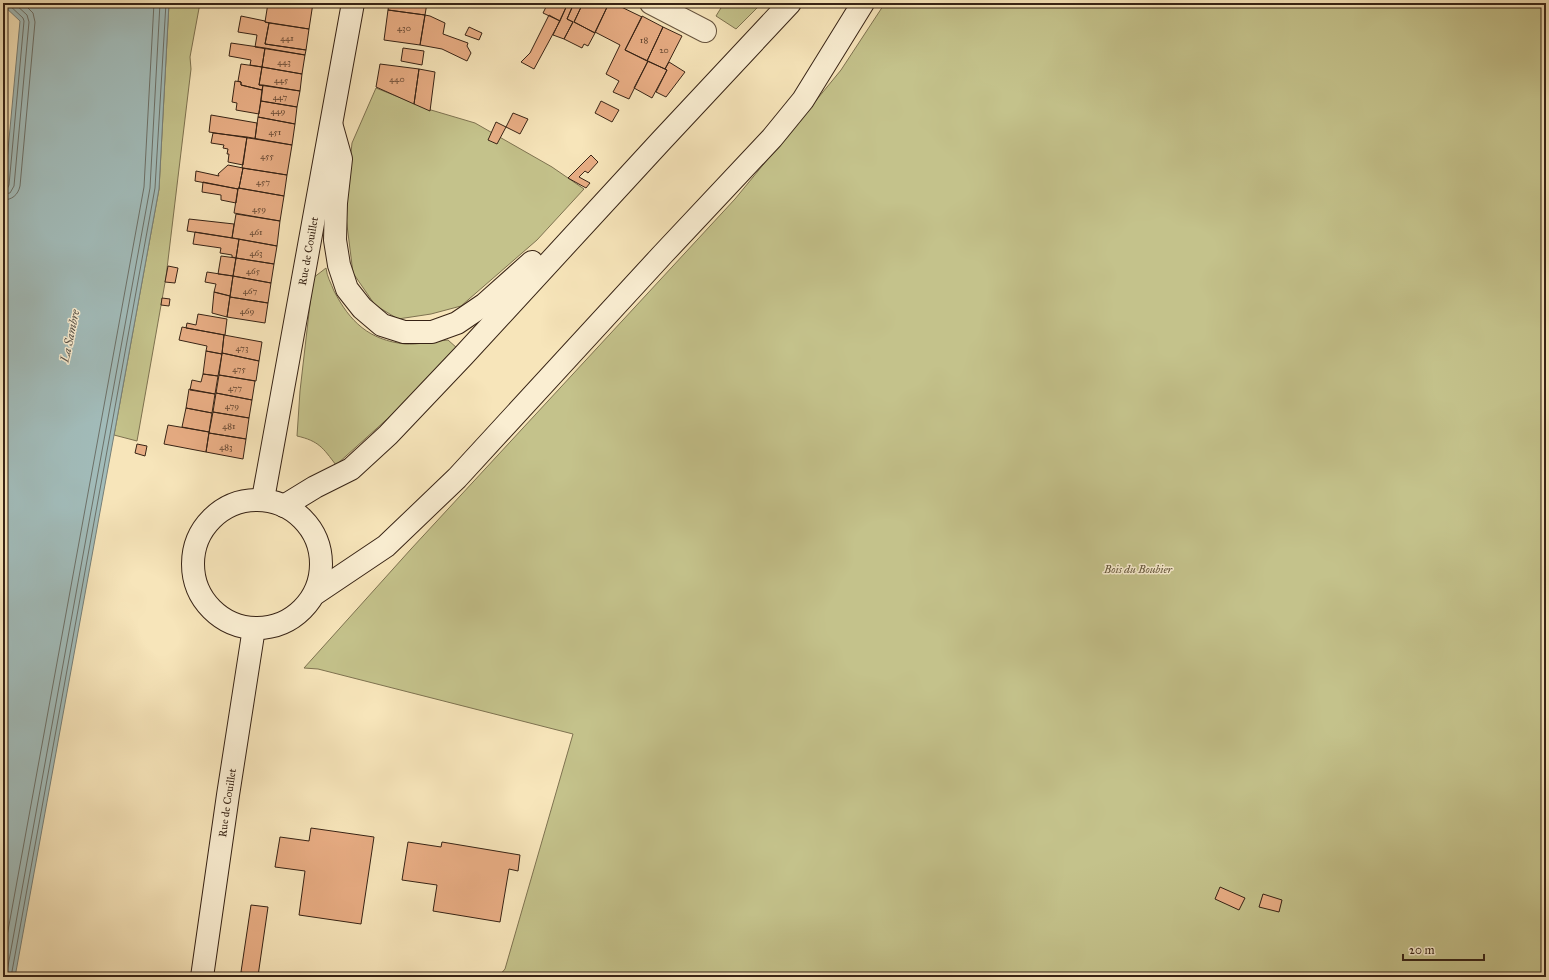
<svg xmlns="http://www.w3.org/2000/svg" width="1549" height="980" font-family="'IM FELL Great Primer',serif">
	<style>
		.green { fill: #c4c28b; stroke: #7e7250 }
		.water { fill: #a2bcba; stroke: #777f78 }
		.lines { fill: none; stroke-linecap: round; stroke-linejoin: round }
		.shore { stroke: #6c7068; stroke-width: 1 }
		.building { fill: #e8ad84; stroke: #372315 }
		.street-casing { stroke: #67543e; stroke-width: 24 }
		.secondary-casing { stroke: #372315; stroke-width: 24 }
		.street { stroke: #faeed2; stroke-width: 22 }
		.secondary { stroke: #faeed2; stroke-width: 22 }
		.labels { text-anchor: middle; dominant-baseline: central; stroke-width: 3; stroke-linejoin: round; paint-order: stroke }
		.number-label { font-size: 9px; fill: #634631 }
		.street-label { font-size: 11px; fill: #372315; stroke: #faeed2 }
		.park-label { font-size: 11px; font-style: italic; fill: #615338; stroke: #faeed2 }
		.water-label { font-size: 12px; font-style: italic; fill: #575147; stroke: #faeed2 }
	</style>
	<rect width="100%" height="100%" fill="#f7e5ba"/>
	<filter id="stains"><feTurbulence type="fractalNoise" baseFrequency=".005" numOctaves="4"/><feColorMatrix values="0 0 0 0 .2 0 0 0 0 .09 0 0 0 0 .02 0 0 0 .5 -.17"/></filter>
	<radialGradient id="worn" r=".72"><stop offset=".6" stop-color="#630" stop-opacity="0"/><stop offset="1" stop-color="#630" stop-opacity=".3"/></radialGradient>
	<path class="green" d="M169,3H200L190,57L191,69L166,277L137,441L114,435L159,189Z
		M724,3H762L736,29L716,16Z
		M885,3H1546V977H498L505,969L573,734L318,669L304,668L411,549L735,199L841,70Z
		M376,88L431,110L475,123L552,167L584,189L537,240L461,306L431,314L398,319L375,305L353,273L345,209L352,143Z
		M326,268C327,277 331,283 334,291C350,322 369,340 405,344C416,345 436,341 448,340L457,348L416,393L336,465C323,448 319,441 297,436L300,391L313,278Z"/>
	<path class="water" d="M3,3H169L159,189L15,977H3V204L20,21L3,5Z"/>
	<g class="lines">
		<path class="shore" d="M3,189H7L9,185L24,21L23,18L7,3
			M3,194L10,193L14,186L29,22L27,15L14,3
			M3,200C12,200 18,195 20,186L35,22L33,13L23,3
			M3,958L144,187L154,3
			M6,977L150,188L160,3
			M11,977L155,188L166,3"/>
	</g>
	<path class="building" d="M268,3H313L309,29L265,22Z
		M389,3H427L425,15L388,10Z
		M548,3H568L560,21L543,13Z
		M568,3H574L567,19L573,22L564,39L553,35Z
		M574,3H583L574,22L595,33L588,46L584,44L582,48L564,39L573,22L567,19Z
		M583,3H609L595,33L574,22Z
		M609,3H613L642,17L625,50L648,61L629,99L613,92L619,81L606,74L620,45L595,32Z
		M388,10L425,15L420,45L384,40Z
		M425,15L430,16L445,23L443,34L468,43L467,46L471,53L467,61L442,49L420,45Z
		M549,15L560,21L534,69L521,62L530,53Z
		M241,16L265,21V22L269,23L265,44L306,50L305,55L255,47L257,35L238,32Z
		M642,16L663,27L647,61L625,50Z
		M269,23L309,29L306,50L265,44Z
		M469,27L482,33L479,40L465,35Z
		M663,27L682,36L665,69L647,61Z
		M231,43L265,48L262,67L250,65L251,60L229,56Z
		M265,48L305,55L302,74L262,67Z
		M403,48L424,51L422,65L401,61Z
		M648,61L667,70L652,98L634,88Z
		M669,62L685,72L666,97L656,92L667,70L665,69Z
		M241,64L262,67L259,85H263L262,90L241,85V82L238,81Z
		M380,64L419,69L414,104L376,87Z
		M262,67L302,74L300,91L259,85Z
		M419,69L435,72L430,111L414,104Z
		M235,81L241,82V85L262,90L259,114L236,110L237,103L232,102Z
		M263,85L300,91L297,107L261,101Z
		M261,101L297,107L295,124L258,117Z
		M601,101L619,110L612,122L595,113Z
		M513,113L528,119L520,134L506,127Z
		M211,115L257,123L255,139L209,132Z
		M258,117L295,124L292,145L255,139Z
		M496,122L506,127L497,144L488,140Z
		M213,133L247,137L243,165L228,162L229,154H227L228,149L223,148L224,145L211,143Z
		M247,137L292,145L287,175L242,168Z
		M591,155L598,162L588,173L585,171L579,177L590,183L586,188L568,178Z
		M228,165L243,168L239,188L238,189L195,181L196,171L219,176L218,174Z
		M243,168L287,175L284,196L239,188Z
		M203,182L238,189L236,203L221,200V195L202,192Z
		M238,188L284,196L280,221L234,213Z
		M236,214L280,221L277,246L232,238Z
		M189,219L234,224L232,238L187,231Z
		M195,232L239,239L236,258L232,257V255L220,253L221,248L193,244Z
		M239,239L277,246L274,264L236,258Z
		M221,256L236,258L233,276L218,274Z
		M236,258L274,264L271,283L233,276Z
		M168,266L178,268L175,283L165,282Z
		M207,272L233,276L230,296L214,292L216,284L205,282Z
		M233,276L271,283L268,303L230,297Z
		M214,292L230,296L227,317L212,313Z
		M230,297L268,303L265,323L227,317Z
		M162,298L170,299L169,306L161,305Z
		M198,314L227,319L225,335L186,328L187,323L196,325Z
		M182,327L224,335L222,354L206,351L207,346L179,340Z
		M224,335L262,342L259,361L222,353Z
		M206,351L222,354L218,376L203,374Z
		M222,353L259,361L256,381L219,375Z
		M203,374L218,376L215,394L190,390L192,380L201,382Z
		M219,375L255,381L252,400L216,393Z
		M189,389L215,394L212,413L186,408Z
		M216,393L252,400L249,418L213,412Z
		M186,408L212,413L209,432L182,427Z
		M213,412L249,418L246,439L209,433Z
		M168,425L209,432L206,452L164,444Z
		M209,433L246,439L243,459L206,452Z
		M137,444L147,446L145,456L135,453Z
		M311,828L374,837L361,924L299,915L305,871L275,867L280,837L309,841Z
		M408,842L441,847L442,842L520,855L518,871L509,869L500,922L433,911L437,885L402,880Z
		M1220,887L1245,898L1239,910L1215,899Z
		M1263,894L1282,900L1279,912L1259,907Z
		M251,905L268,907L258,976L241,972Z"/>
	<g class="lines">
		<defs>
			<path id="street" d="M651,3L705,31"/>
			<g id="secondary">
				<path d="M332,127L341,159L336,203L335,240L339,265L347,289L362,308L382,325L404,332H432L457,323L485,304L532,262"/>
				<path id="s1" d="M263,499L353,3"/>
				<circle cx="257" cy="564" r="64"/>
				<path d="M284,506L315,487L351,469L388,435L464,355L661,141L790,3"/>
				<path d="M316,593L386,546L457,478L663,254L772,138L803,100L863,3"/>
				<path id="s2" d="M202,977L228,795L254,628"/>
			</g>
		</defs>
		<use href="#street" class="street-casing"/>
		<use href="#secondary" class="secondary-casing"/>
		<use href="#street" class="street"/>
		<use href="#secondary" class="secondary"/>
	</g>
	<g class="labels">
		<g class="number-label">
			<text x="404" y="27">430</text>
			<text x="287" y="37">441</text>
			<text x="644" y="39">18</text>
			<text x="664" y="49">20</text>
			<text x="284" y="61">443</text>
			<text x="397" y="78">440</text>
			<text x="281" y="79">445</text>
			<text x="280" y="96">447</text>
			<text x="278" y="110">449</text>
			<text x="275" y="131">451</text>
			<text x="267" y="155">455</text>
			<text x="263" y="181">457</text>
			<text x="259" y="208">459</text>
			<text x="256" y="231">461</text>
			<text x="256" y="252">463</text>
			<text x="253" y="270">465</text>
			<text x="250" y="290">467</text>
			<text x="247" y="310">469</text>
			<text x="242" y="347">473</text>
			<text x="239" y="368">475</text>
			<text x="235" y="387">477</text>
			<text x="232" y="405">479</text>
			<text x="229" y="425">481</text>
			<text x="226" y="446">483</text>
		</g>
		<g class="street-label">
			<text stroke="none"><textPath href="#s1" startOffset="252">Rue de Couillet</textPath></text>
			<text stroke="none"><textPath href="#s2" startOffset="176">Rue de Couillet</textPath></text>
		</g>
		<g class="park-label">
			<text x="1138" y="569">Bois du Boubier</text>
		</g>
		<g class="water-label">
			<text transform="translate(70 336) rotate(-78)">La Sambre</text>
		</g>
	</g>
	<rect width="1549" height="980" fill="none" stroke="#f7e5ba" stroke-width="16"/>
	<rect x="4" y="4" width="1541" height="972" fill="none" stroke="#372315" stroke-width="2"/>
	<rect x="8" y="8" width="1533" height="964" fill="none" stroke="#372315"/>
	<path d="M1403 954v6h81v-6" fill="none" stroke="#372315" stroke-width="2"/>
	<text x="1409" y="954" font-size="12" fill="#372315" stroke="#faeed2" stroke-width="3" paint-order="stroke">20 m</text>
	<rect width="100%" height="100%" filter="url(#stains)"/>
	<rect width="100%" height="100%" fill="url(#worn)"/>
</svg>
